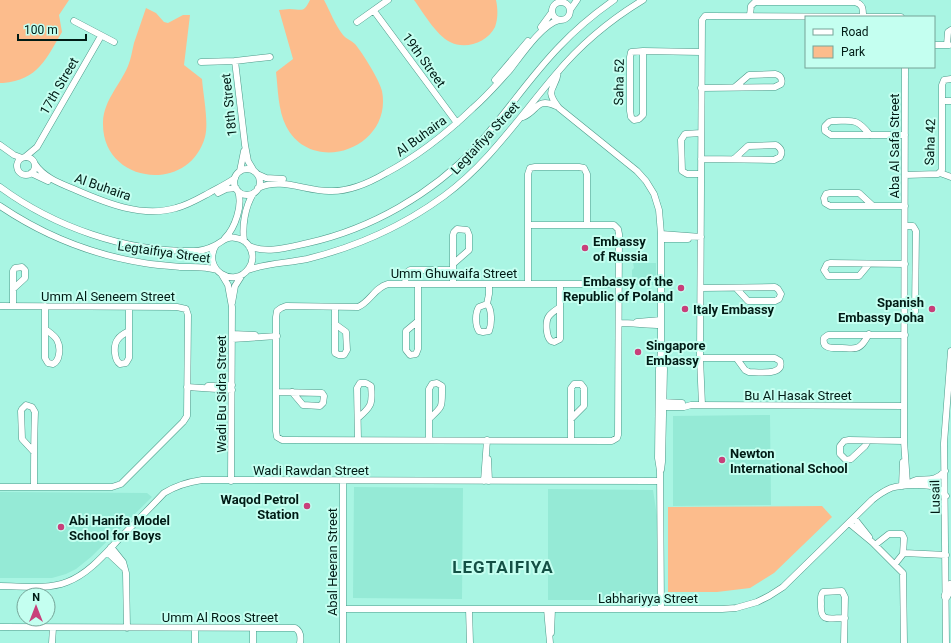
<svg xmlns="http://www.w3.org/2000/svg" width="951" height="643" font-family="Roboto,sans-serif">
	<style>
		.built { fill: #95ead6 }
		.green { fill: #fcbc8c }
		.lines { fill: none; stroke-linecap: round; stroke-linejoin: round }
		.minor-casing { stroke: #4e9989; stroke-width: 7 }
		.highway-casing { stroke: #4e9989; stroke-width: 10 }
		.minor { stroke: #fff; stroke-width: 6 }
		.highway { stroke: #fff; stroke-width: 9 }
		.poi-dot { fill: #c83f7a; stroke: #c4fff0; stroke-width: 1.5 }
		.labels { text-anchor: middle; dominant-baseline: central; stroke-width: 4; stroke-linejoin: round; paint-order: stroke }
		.street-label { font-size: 13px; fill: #001b15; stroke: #c4fff0 }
		.poi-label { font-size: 13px; font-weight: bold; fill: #001b15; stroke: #c4fff0; text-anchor: start }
		.district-label { font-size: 17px; font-weight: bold; letter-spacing: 1px; fill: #145045; stroke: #c4fff0 }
	</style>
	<rect width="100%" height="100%" fill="#a9f5e3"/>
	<path class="built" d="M633,263H656V285H632V270L634,268Z
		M770,415L771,505L673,506V416Z
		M354,487L463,488L462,599L353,598Z
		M548,489L653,490L657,516V600H548Z
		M0,492L147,493L152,497L91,557L76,569L66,574L52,578H0Z"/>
	<path class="green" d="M0,0H69L59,15L62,32C46,59 38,80 3,83H0Z
		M310,0H324C330,11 335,25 343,35C346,39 351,40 355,44C362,52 380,81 382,91C393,148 312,177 286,126C278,110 278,89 276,72L293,59L279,10C283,10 286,9 289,9C302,9 303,14 310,0Z
		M414,0H496C498,9 498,19 495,27C487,43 465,50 450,42C436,35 423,12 414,0Z
		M146,8L156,13L164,22L168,23L183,15H190L184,65L202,79C203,94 209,122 205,137C189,195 101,184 103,122C104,100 120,85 128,66C131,59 132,51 134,43C138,31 142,20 146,8Z
		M822,506L832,517L774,573L750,588L717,592H668V507Z"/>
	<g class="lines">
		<defs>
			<path id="minor" d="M552 11a9 9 0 1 1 18 0a9 9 0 1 1-18 0Z
				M570,10L577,0
				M374,11L457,123
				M750,15L751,6L755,2H855C863,4 863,9 863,16
				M74,21L114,42
				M357,22L388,0
				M541,27L552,12
				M934,45H949
				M947,45L948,32L951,30
				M643,51V115L639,119L634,120L631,117L630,111V57L631,52L643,51L701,52
				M235,61L245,145L248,161L254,171
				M201,62L235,61L270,57
				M905,67L904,441L907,484
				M558,72C556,90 543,88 559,108L637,171L646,181L654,194L659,210L661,234V352L659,369L658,458L660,471L661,609
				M495,80L528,41
				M701,88L775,87L781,84C783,79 780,75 775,74L749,75L735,87
				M942,101H951
				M523,117C538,111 536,97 556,106
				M870,135C856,117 852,121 832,121L829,122L825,126V131L831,135H905
				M0,145L14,155L22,158
				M25,157L37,147L101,36
				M17 166a9 9 0 1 1 18 0a9 9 0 1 1-18 0Z
				M701,159L774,160L780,157C783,152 781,148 776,145L748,146L734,159
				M35,164C44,178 62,184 76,190C106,203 142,218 176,208C188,205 198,199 209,193C218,188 227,184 235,178
				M234 182a13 13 0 1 1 26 0a13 13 0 1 1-26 0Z
				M240,171L244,151
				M31,173L48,181
				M940,173L951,177
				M257,174L266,178L283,179
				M701,174H687L682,171L681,140L685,134L701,133
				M905,175L938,174L942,170V85L944,80L951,79
				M0,187C54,227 126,252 194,251C201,251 208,249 214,246C222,242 226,236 236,238C250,240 257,256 249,268C234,290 201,269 216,245
				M258,188C281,177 305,191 329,191C349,192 369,183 386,173C418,156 447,133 473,108C486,97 497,84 509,71C520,57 542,24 559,20
				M218,193L226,189L236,188
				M872,205L859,193H830L826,194L824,198L825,203L830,206H905
				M0,206C43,235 93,255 144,263C156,265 169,266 181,267C193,267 205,266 217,270
				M528,225H614L618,229L619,234L618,435L617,438L612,441L288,440H282L277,437L276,431V317L277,311L281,308L286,306L358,307C370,302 375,287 388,284H619
				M905,226H913L916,231L915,312L912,317H905
				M661,234L701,237
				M225,238C235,228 243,205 238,191
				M661,239H688
				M244,241C242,226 245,207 253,194
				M249,246C267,254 289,247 308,243C371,229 432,194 476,147C505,115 529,78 559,47C576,29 594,14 614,0
				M453,264L469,250V235L467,230L457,229L454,232L453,235V284
				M869,264L859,276H828L824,270L827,264L830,263L905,264
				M248,270C267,263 288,263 307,259C356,247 403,226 444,196C489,163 520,116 556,74C581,44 610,20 643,0
				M222,275L228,285L232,307L231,481
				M405,284L406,273L410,270H453
				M528,284V174L530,168L535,167H579L584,168L587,174V225
				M701,288L775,287L778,289L781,294L779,299L775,301H748L736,288
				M232,303L235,286L242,275
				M487,304L479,307C475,313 475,325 479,331L483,332L489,331C492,324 492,309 487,304L489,294V284
				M0,306L177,307L186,309L188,315L187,416L183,422L121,484L112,487H0
				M13,306V271L15,268L22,267L25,270V278L13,289
				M335,307V353L339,355H344L347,350L346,332L335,324
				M560,307C556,310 552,312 549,316C545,321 546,337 551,341L554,342L560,339V284
				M418,321L406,331V350L410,355L416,354L418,349V284
				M637,322L661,320
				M619,323C633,323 647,325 661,325
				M45,329C49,332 55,336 57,340C61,347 60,361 53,364L48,363L45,358V306
				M129,331C125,333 120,336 118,339C113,345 114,360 120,364L126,363L129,358V307
				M232,334L255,335
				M869,334C866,339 862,347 856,348C852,349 846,348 842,348C835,348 821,350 824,338L828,335H905
				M232,339L277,336
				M700,358H775L780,361C785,376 758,372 749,372L745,370L737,359
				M208,386L232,385
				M187,387L232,390
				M277,392L322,393L324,396L323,403L320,406L303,405L292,392
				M661,402L682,403
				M702,405L700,358L702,20L705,16H710L901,17
				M659,407H684L691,405L904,406
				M358,418C371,407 373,404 371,386L366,383H360L357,388L358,440
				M429,419C443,406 442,408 442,389V386L437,383L432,384L429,389V440
				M571,440V388L574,384H581L584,388V406L571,419
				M868,441L865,446L851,459L846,460L840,454V446L844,441L849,440L904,441
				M488,459L489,481
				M661,470L662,462L664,369L662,355
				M484,481L487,440
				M909,484C920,474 932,486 945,471
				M902,486L903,462
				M34,487C34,462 34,437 35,412L32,407L26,405L22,409L21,411L22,439L34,452
				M854,518L869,537
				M849,523L872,542L903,573L904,643
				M875,545L889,534H902L904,538L903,554L895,564
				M111,547L123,562L126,573L127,628
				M107,552L123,567
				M904,553L946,555
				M0,586C21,586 47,590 67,582C88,574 104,555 119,539C134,524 149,509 164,493C177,485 188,482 202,480L660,481
				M343,609H722L736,608L757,602L769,596L783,587L872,500C878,495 884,491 891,488C900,485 928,483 937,488C940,489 943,493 946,496
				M469,609L470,643
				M547,609L550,643
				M0,627L295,628C301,631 301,637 300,643
				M195,628V643
				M551,633L552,609
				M52,643L53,628
				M253,643V628
				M343,643V481
				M844,643L845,597L842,591L823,592C820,595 821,599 821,604C820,623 829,618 845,618
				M946,643L944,443L951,351"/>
			<path id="highway" d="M946,596L951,585"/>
		</defs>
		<use href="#minor" class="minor-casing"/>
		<use href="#highway" class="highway-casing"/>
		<use href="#minor" class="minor"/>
		<use href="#highway" class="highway"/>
	</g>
	<g class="poi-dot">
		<circle cx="585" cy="248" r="4"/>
		<circle cx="681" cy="288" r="4"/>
		<circle cx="685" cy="309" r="4"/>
		<circle cx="932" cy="309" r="4"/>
		<circle cx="638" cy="352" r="4"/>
		<circle cx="722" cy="460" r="4"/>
		<circle cx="307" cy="506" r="4"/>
		<circle cx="61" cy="527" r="4"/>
	</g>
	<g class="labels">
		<g class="street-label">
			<text transform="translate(424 60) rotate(54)">19th Street</text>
			<text transform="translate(619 82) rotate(-89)">Saha 52</text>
			<text transform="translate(59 86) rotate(-60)">17th Street</text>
			<text transform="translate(229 105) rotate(-96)">18th Street</text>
			<text transform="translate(421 136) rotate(-36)">Al Buhaira</text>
			<text transform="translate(485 138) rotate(-47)">Legtaifiya Street</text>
			<text transform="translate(930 142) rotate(-88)">Saha 42</text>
			<text transform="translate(894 146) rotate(-90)">Aba Al Safa Street</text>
			<text transform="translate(103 187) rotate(19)">Al Buhaira</text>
			<text transform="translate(164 252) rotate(8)">Legtaifiya Street</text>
			<text x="454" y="273">Umm Ghuwaifa Street</text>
			<text x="108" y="296">Umm Al Seneem Street</text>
			<text transform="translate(221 394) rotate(-90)">Wadi Bu Sidra Street</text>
			<text x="798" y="395">Bu Al Hasak Street</text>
			<text x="311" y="470">Wadi Rawdan Street</text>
			<text transform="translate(935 497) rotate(-91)">Lusail</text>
			<text transform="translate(332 562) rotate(-90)">Abal Heeran Street</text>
			<text x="648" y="598">Labhariyya Street</text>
			<text x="220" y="617">Umm Al Roos Street</text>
		</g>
		<g class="poi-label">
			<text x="593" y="241">Embassy<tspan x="593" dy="15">of Russia</tspan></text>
			<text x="673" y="281" text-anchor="end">Embassy of the<tspan x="673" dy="15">Republic of Poland</tspan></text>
			<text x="924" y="302" text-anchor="end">Spanish<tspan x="924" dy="15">Embassy Doha</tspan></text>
			<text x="693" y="309">Italy Embassy</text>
			<text x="646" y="345">Singapore<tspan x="646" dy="15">Embassy</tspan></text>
			<text x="730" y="453">Newton<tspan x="730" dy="15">International School</tspan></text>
			<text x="299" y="499" text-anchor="end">Waqod Petrol<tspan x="299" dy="15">Station</tspan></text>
			<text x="69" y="520">Abi Hanifa Model<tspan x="69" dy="15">School for Boys</tspan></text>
		</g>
		<g class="district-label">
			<text x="503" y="567">LEGTAIFIYA</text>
		</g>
	</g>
	<rect x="805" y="16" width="130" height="52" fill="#c4fff0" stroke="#76a498"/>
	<rect x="813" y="29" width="20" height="6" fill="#ffffff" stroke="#76a498"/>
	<text x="841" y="36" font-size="12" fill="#001b15">Road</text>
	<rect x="813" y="46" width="20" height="12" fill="#fcbc8c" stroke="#76a498"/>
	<text x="841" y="56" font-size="12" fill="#001b15">Park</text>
	<g transform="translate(36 607)"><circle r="19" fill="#c4fff0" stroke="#76a498"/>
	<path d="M0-3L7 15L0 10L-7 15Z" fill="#c83f7a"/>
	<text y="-6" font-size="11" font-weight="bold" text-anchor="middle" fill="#001b15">N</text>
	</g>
	<path d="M18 34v6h68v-6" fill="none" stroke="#001b15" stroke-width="2"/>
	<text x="24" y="34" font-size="12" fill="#001b15" stroke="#c4fff0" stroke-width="3" paint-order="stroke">100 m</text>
</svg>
